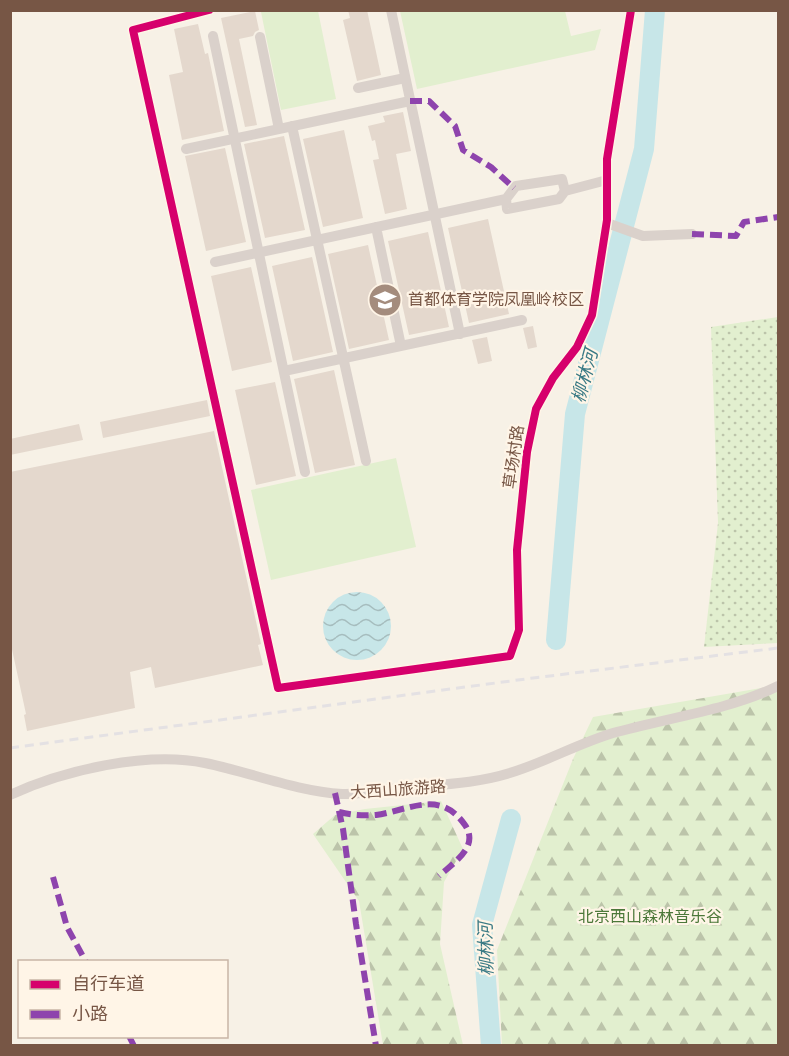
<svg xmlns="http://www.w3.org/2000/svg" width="789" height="1056" font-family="'Nunito Sans','Noto Sans SC',sans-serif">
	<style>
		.grass { fill: url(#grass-dots) }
		.forest { fill: url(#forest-firs) }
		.garden { fill: #e2efcf }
		.water { fill: url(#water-waves) }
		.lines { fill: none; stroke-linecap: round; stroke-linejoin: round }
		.river { stroke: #c7e6e8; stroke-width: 20 }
		.building { fill: #e4d8cd }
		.minor { stroke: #dad1cb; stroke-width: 10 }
		.rail { stroke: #e4e1e3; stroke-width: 3; stroke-dasharray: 9 6; stroke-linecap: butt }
		.quiet { stroke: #8e44ad; stroke-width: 6; stroke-dasharray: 12 6; stroke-linecap: butt }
		.cycleway-casing { stroke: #fff5e7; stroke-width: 11 }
		.cycleway { stroke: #d6006c; stroke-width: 8 }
		.labels { text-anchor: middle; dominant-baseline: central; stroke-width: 4.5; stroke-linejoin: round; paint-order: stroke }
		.poi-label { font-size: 16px; fill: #775645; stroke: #fff5e7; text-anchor: start }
		.street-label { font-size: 16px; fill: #775645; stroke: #fff5e7 }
		.park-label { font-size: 16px; fill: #4c7839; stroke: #fff5e7 }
		.water-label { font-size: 18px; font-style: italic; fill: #3a7a85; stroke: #fff5e7 }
	</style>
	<defs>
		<pattern id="grass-dots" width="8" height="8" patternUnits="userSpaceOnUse" patternTransform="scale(1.5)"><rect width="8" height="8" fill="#e2efcf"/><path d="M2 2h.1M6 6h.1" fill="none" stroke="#bcc4aa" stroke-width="1.8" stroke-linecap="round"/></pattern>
		<pattern id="forest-firs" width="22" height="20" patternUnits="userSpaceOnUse" patternTransform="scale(1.5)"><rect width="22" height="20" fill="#e2efcf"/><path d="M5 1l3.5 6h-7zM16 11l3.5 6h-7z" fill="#bcc4aa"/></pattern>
		<pattern id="water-waves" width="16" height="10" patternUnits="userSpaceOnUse" patternTransform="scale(1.5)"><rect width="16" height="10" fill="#c7e6e8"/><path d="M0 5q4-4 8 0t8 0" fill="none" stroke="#a6bdbe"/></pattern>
	</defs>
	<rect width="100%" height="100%" fill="#f7f1e6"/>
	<path class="grass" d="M778,317V643L704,647L718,523L711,327Z"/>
	<path class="forest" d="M778,685V1045H502L497,950L573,759L593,717Z
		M441,801L463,849L444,882L440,944L463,1045H383L359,901L313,834L335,815L365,809Z"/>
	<path class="garden" d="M266,10L318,11L336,99L281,110L261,12Z
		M400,11H565L571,36L601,29L595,50L417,89Z
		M396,458L416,547L271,580L251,490Z"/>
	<path class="water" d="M323 626a34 34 0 1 1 68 0a34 34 0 1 1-68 0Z"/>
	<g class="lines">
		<path class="river" d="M556,640L575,414L644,149L655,10
			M491,1046L482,925L511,819"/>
	</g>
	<path class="building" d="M348,10H367L381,75L357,81L343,20L350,18Z
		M255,11L259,30L255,32L253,36L239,39L257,125L245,127L221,18Z
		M198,24L205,54L208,53L224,131L182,140L169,75L183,72L174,29Z
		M403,112L411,151L396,154L407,209L385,214L373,160L379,159L375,140L372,141L368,126L385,122L383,116Z
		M344,130L363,218L323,227L303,139Z
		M284,136L305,230L265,238L244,144Z
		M225,148L246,242L206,251L185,156Z
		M488,219L509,314L469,323L448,228Z
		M428,232L449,327L409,335L388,241Z
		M368,245L389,340L349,349L328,254Z
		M312,257L333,352L293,361L272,266Z
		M251,267L272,362L232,371L211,276Z
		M533,326L537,347L528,349L523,328Z
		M487,337L492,361L478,364L472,340Z
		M334,370L355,465L315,473L294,379Z
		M275,382L296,476L256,485L235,390Z
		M207,400L210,416L103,438L100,422Z
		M79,424L83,440L10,455V439Z
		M214,431L261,644L258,645L263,665L155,688L151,667L130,672L135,708L27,731L24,715L26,714L10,640V472Z"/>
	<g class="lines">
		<path class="minor" d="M209,10L133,30L278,688L510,656L519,630L517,550L527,452L536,409L553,378L577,347L592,315L607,220V159L631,10
			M391,10L460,334
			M213,36L305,472
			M260,37L279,129
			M358,88L405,78
			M292,126L366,461
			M186,149L410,101
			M565,191L559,199L507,209L506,199L516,186L562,179L565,191L607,180
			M607,223L643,236L692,234
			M376,227L401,346
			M215,262L506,199
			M284,371L522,320
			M10,795C64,770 147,751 205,763C250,772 295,791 342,794C357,795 372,791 387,789C432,784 471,786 516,771C549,760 580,743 613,733C666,718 729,710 778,686"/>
		<path class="rail" d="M10,748L533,678L778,648"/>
		<path class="quiet" d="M410,101H429L455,126L463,150L491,167L514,188
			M692,234L736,236L744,222L778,217
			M335,793L343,829L356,924L376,1046
			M339,812C351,815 363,816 376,815C410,810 440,789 465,825C480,847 453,863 439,876
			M53,877L67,927L86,962
			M129,1036L134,1046"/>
		<defs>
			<path id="cycleway" d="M209,10L133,30L278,688L510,656L519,630L517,550L527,452L536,409L553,378L577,347L592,315L607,220V159L631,10"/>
		</defs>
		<use href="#cycleway" class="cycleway-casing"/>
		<use href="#cycleway" class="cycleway"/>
	</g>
	<defs>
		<symbol id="university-disc" viewBox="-11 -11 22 22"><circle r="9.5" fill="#a48c7d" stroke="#fff5e7"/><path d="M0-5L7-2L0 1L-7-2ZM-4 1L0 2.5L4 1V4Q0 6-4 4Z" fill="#fff"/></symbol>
	</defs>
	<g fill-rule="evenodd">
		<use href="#university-disc" x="366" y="281" width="38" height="38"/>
	</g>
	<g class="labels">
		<g class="poi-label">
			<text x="408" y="300">首都体育学院凤凰岭校区</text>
		</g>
		<g class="street-label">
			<text transform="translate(514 457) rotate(-82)">草场村路</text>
			<text transform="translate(398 790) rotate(-4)">大西山旅游路</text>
		</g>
		<g class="park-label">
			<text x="650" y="917">北京西山森林音乐谷</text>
		</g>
		<g class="water-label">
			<text transform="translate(585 376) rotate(-75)">柳林河</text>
			<text transform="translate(486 949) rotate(-91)">柳林河</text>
		</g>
	</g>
	<rect width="789" height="1056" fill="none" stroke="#775645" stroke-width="24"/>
	<rect x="18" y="960" width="210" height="78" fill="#fff5e7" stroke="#c9b5a6" stroke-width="1.5"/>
	<rect x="30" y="980" width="30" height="9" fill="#d6006c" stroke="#c9b5a6" stroke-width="1.5"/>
	<text x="72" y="990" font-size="18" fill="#775645">自行车道</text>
	<rect x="30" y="1010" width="30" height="9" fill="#8e44ad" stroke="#c9b5a6" stroke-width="1.5"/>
	<text x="72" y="1020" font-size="18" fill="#775645">小路</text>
</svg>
